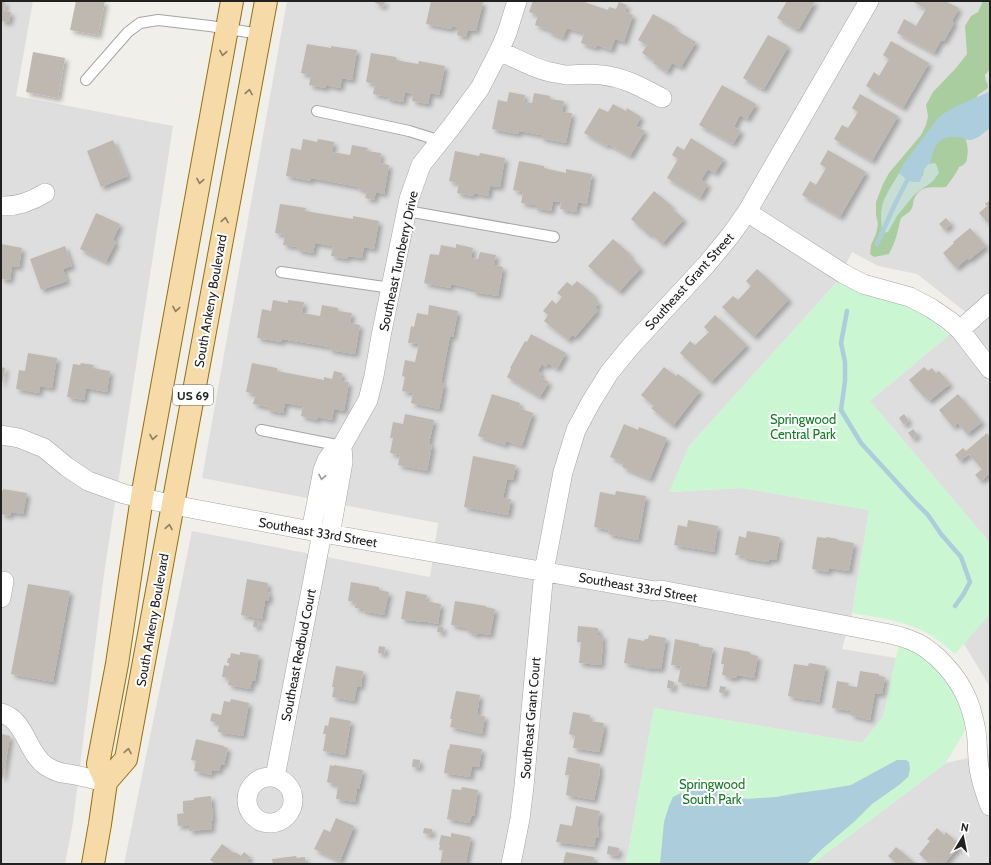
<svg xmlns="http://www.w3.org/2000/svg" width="991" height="865" font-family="Cabin,sans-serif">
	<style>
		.residential { fill: #dfdede }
		.forest { fill: #aacda0 }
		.wetland { fill: #c7ded5 }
		.park { fill: #caf6d1 }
		.water { fill: #accddb }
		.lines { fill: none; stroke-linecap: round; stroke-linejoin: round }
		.stream { stroke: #accddb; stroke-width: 4.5 }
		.building { fill: #beb8b1; filter: url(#shadow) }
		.service-casing { stroke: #a5a5a5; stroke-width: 12 }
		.minor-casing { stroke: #a5a5a5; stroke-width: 20 }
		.primary-casing { stroke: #93710b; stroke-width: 24 }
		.service { stroke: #fff; stroke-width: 10 }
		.minor { stroke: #fff; stroke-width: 19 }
		.primary { stroke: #f6daa8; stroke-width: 22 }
		.oneway { stroke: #8c7e64 }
		.oneway2 { stroke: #9b9b9b }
		.labels { text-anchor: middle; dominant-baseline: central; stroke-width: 4; stroke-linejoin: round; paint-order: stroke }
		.shield { fill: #fff; stroke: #646464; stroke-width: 1 }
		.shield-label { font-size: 12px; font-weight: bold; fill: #212121 }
		.street-label { font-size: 13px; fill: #212121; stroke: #fff }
		.park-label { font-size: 13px; fill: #147a25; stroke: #fff }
	</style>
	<defs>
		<filter id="shadow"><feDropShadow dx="3.5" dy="3.5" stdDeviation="2" flood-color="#0004"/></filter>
	</defs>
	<rect width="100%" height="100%" fill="#f1efe9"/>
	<path class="residential" d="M1,1H33L16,96L173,126L104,574L73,822L65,864H1Z
		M287,1H990V543L870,401L949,335L972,317L917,274L878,266L852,252L837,282L689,446L670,492L742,488L869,510L852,613L842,649L896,658L883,717L862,743L654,708L626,864H124L192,531L430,577L438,523L202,478Z
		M990,612V687L964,644Z
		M990,753V864H812L946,763Z"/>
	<path class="forest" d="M983,1H990V69L985,75C985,80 988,83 988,88L978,95L975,101L964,135C967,142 969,150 967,157C967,160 967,162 965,163C964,165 961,166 959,167C958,171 949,183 946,187C932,188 921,184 914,199C913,202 913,206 912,208C909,215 902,214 900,221C899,224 899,228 898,230C896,239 893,246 889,254L874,257L870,254L871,245L876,234L878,224L876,215V202L883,184L889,173L921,135L926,125L928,116L926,105L933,92L956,68L967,54L965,26L971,16L978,12Z"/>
	<path class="wetland" d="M935,163L937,166L939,173L933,181L914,195L897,216L888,232L882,233C882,224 880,216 882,207C884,196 893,184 899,173L902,175L907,180L923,176L924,169L928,164Z"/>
	<path class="park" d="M837,282L865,295L897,303L911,308L926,316L949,335L870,401L990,543V614L955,654C949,649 942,643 935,638C911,621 880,618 852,613L869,510L742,488L669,492L689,446Z
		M899,645L918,654L938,670L950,685L962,709L965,730L946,763L812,864H626L654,708L862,743L883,717Z"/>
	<path class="water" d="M990,91V128C981,135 972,145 961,137C957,138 955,137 951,137C936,137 933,151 930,164H928L924,169L920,182C916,182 911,182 907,180C904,178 902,175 899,173L904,163L939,117C954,105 973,100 990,91Z
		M897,760H906L909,762L910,769L908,777L899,785L872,804L855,821L822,849L807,864H660L664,822L669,806L673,797L679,794L700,787L747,799L776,797L798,793L828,789L851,785Z"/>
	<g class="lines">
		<path class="stream" d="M877,244L895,204L910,175
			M847,311L841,343L845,362V381L841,410L861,443L913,500L928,515L941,534L961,557L970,582L963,595L955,606"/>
	</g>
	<path class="building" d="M1,1H5L4,11L11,12L9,22L1,21Z
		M76,1H105L98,35L70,30Z
		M373,1H386L382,7Z
		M431,1H477L483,2L476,31L468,30L466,37L457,35L458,28L452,26L451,29L426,24Z
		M533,1H581L608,10L609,7L616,9L619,2L627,5L625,12L633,15L624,42L615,39L611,50L597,45L596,48L581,43L584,33L567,28L563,38L548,32L549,30L535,25L538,15L529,12Z
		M787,1H815L799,29L797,28L796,29L777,18Z
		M912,1H945L959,8L952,21L954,23L944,41L941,40L934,53L897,33L904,19L916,26L926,9Z
		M653,14L676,27L674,29L696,42L681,67L672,63L667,72L653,63L654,61L642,53L647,45L638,40Z
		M768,35L787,45V46L788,47L764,89L762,88V89L743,78Z
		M891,41L929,63L903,108L866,86L874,72L879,76L889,59L883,55Z
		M307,44L331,48V46L357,50L352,80L342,78L340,88L326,85L325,88L309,85L311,75L301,73Z
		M33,52L65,58L58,98L26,92Z
		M371,53L396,57V60L418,64L419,61L445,66L439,95L430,93L428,104L412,101L413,94L405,92L403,102L387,99L388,97L373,94L375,84L366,82Z
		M722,85L756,104L747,119L740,115L734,127L741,131L733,144L699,125Z
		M509,92L525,95L524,102L532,103L534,93L550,96V99L564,101L562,112L572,113L566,143L541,138V135L519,131L518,134L492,129L498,100L507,102Z
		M860,94L898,116L872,161L834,139L842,125L848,128L858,112L852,108Z
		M613,104L626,111L627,108L641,117L636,126L645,131L630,156L608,144L607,146L584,133L599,108L608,112Z
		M691,138L724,159L715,173L708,169L701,180L708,184L700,198L667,178L678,159L672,155L677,146L684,150Z
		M303,139L317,142L318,139L334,142L332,152L350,155L352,145L368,148L367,151L381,153L380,163L389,165L384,194L376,192L374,200L365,198L367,191L358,189L359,187L311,178V181L286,176L291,148L301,150Z
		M113,140L128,176L101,187L87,151Z
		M828,150L866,172L840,217L802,195L810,181L816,185L826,168L820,164Z
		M455,151L479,156L480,153L505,158L500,187L490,186L488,196L474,193L473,196L457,193L459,183L449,181Z
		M519,161L544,166V168L566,173V169L592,174L587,204L578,202L576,212L560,209L561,202L553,201L551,211L535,208V205L521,203L523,192L513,190Z
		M654,191L672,206L671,208L684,219L662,244L650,233L649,235L631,219Z
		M990,200V225L979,213L987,206L985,204Z
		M280,204L306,208L305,211L353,219V216L379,221L374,249L364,247L362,258L348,256L347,259L331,256L333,246L315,243L313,253L297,250L298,247L283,245L285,235L275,233Z
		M96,213L120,224L113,240L116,242L106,262L80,249Z
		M946,218L951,224L945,230L939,224Z
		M970,228L986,246L969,260L968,258L956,268L943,253L954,243L953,242Z
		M613,239L631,255L629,256L641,268L619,292L607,281L606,282L588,266Z
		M1,244L22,248L19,267L12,266L10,280L1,279Z
		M456,244L473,248L471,258L478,259L480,252L496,255L494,265L503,267L498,296L473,292V289L451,284L450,288L424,283L430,254L439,255L441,245L456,248Z
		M65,246L72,266L63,269L67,281L41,290L30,259Z
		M757,269L789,299L754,337L722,307L733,296L738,300L751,286L746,281Z
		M577,281L594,295L593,297L599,303L595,308L598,310L575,337L573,335L568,340L544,321L548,315L543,311L552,300L556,304L562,297L557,293L567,282L572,286Z
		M273,300L288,303V300L304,302L302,313L320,316L322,305L338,308V311L352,313L350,323L360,325L355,354L329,350L330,347L282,339V342L257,338L262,309L271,311Z
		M429,305L458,311L453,337L450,336L441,383L444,384L439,409L411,403L413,393L402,391L405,377L402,376L405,360L415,362L419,344L408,343L411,326L414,327L417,313L428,315Z
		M715,315L747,345L711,382L680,353L690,341L695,345L709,332L704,327Z
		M531,334L566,353L557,369L548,363L546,367L542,364L538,371L542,374L540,377L549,382L540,397L507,377L511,369L510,368L525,341L527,342Z
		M28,353L57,358L52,388L40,386L39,393L16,389L19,370L25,371Z
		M81,363L94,365L93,368L110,371L107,392L86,388L84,400L67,397L73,364L80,365Z
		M252,363L277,368V371L324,380V377L332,379L334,371L342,373L341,381L349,382L344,411L334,409L332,420L318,417L317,420L301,416L303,406L285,403L283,413L267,410L268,407L253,404L256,394L246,392Z
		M1,367L5,368L2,384H1Z
		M664,367L676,376L678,374L700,391L673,426L651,408L654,406L641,395Z
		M924,367L928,371L932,368L936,373L939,371L950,384L929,401L926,397L925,398L909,380Z
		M492,394L520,403L519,408L533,413L522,446L506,441L505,445L478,436Z
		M958,394L982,422L967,434L958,423L953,427L939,410Z
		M405,414L434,420L429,444L432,445L427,471L398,465L400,455L390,453L393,438H390L393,422L403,424Z
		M904,414L909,421L904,425L899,418Z
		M624,424L638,430L639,427L667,438L650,479L622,467L624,463L610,457Z
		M913,429L918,435L913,439L908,433Z
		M987,433L990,438V476L989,474L981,481L975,475L982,469L969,454L960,461L955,455L963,448L966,451Z
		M473,456L516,465L513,480L507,479L503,498L511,499L508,515L464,507Z
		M3,489L27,493L23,514L11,512L10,516L1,514V491H3Z
		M616,491L646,496L638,540L608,534L609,530L594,527L600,492L615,495Z
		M688,520L718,526L714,552L674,545L678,525L687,527Z
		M747,531L780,537L776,560L775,559V560L769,559L768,562L743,558V556L735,555L739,536L746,538Z
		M817,537L826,538V537L838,539L837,540L854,543L849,571L829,568L828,572L812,569Z
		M247,579L268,583L267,592L270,593L268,601H265L262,619L241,615Z
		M351,582L379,587V590L389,592L384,615L363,611V609L355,608L356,602L348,601Z
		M28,584L70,591L53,682L11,674Z
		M406,591L427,595L426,601L441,604L438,624L423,621V622L401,619Z
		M455,601L486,606V607L495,609L490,635L478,633L477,635L471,633V632L466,631L467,628L451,625Z
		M254,620H259L258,627H253Z
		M438,626L443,627V633L437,632Z
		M578,626L598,628V635H603L602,643L603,644L601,665L579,663L581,642H577Z
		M649,635L666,638L661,669L650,668L649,669L644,667L624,663L628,638L644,641L645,639H648Z
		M675,639L699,644V646L713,648L706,687L678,682L681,666L671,665Z
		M379,646L385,647L384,654L378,653Z
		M724,647L750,652V654L758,656L754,678L737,675V678L732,677V679L727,677V676L722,675L724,664H721Z
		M240,652L259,655L255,681H252L250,689L228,685L229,678L222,677L224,665L229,666V663H227L228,658H230L231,653L240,655Z
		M809,663L826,666L819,702L807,699V700L788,696L794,664L808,666Z
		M336,666L363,671L361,687L357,686L354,701L332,697L334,687H332Z
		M860,671L879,674V676L885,677L882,694L875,693L870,720L850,715L851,711L832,708L837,681L849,683L848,686L857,687Z
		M668,680L674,682L673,689L667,688Z
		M720,686L726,687L724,694L719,692Z
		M456,691L480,695L477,715L485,716L482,734L450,727L452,719H450Z
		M231,699L249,703L243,736L218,732L219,723L210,721L212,713L221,715L224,701L230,702Z
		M573,712L590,715L589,721L604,723L603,729H604L599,752L573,748L575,736L569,734Z
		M330,717L351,721L345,755L323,751L326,734H323L325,725L328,726Z
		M1,734L10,736L3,778L1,777Z
		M196,739L224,746V747L228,748L224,765L221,764L219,771L212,770L211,775L194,771L196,761L191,760Z
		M450,744L482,749L479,767L472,766L470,777L444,773L448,749L449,750Z
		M568,757L600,764L599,772H600L594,800L566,795L569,775H565Z
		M413,759L420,760L419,768L412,767Z
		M330,765L334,766V765L363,770L359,789H357L355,802L336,799L338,785L327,782Z
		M462,787L478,790L474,816L472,815L469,823L447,819L452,789L461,790Z
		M211,796L213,820L211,821L212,829L189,831V825L178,826L177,814L184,813V812H183V801L194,800V798Z
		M576,806L600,811L597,827L599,828L598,838H596L594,847L556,842L560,824L572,826Z
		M336,818L354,826L340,861L314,849L324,829L330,832Z
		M424,828L432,829V835L423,833Z
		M937,828L944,835L946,832L960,845L944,864L941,863L940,864H930L919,854L930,841L927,839Z
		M451,833L471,837L466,863H463V864H440L443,850H439L440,845H439L441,835L451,837Z
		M222,844L234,853L235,852L241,856L244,852L250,857L247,861L251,864H216L210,860Z
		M608,846L619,848L618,856L607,854Z
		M896,847L916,864H894L895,862L888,856Z
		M566,852L594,857L593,864L563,863Z
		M296,856L297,858L305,857L306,864H273L272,859Z"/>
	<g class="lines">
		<defs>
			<path id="service" d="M86,80L128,32L140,23L158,20L210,26L260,34
				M317,111L409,131L441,141
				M407,211L554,237
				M281,272L391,288
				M261,430L342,446"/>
			<path id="minor" d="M499,51C516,58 532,68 550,72C555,73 561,74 566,75C578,75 590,73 602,75C626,78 641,87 662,98
				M1,206C17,207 32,201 45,193
				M747,212L844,274L863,284L910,297L931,308L950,321L960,330L990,369
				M960,330L990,303
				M1,435L19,438L44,448L67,467L88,481L124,494L184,507L306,530L655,591L661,590L885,633C896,635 907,638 917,643C924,646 931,652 937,657C960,679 971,700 976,731C978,743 977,756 979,768C981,781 985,793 990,806
				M311,531L323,470L327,460L332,453L342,446L368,400L374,376L381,336L409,199L421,165L452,126L480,88L499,51L507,33L517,1
				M330,535L343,462L342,446
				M1,598L4,581
				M1,713C26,720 26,752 46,766C57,773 63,773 75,775C85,777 95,780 106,782
				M247 800a23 23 0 1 1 46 0a23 23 0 1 1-46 0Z
				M275,777L322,533
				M511,864L520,819L524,786L544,571L563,472L576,430L591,402L609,373L631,346L706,265L730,236L747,212L869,1"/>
			<path id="primary" d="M106,782L126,759L266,1
				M93,864L100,824L106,782L98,764L117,664L142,497L232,1"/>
		</defs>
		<use href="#service" class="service-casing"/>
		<use href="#minor" class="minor-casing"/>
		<use href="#primary" class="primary-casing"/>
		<use href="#service" class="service"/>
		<use href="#minor" class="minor"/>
		<use href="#primary" class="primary"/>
	</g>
	<defs><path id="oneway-chevron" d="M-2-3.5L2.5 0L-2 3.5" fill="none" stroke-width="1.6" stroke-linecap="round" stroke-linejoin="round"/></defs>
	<g class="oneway">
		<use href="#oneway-chevron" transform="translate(223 53) rotate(100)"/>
		<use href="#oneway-chevron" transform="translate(249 92) rotate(-80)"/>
		<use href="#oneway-chevron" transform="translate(200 181) rotate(100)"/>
		<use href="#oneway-chevron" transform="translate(225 220) rotate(-80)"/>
		<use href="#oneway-chevron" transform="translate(176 309) rotate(100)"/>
		<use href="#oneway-chevron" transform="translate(153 437) rotate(100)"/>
		<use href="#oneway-chevron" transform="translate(169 527) rotate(-80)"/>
		<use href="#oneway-chevron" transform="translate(128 751) rotate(-80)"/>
	</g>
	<use class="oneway2" href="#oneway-chevron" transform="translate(322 477) rotate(101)"/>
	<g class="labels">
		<rect class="shield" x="173" y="385" width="40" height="20" rx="3"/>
		<g class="shield-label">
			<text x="193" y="395">US 69</text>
		</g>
		<g class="street-label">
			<text transform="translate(398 261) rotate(-78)">Southeast Turnberry Drive</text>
			<text transform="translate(689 281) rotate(-48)">Southeast Grant Street</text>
			<text transform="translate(210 301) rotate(-80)">South Ankeny Boulevard</text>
			<text transform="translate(318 532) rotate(10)">Southeast 33rd Street</text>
			<text transform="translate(638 587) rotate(10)">Southeast 33rd Street</text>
			<text transform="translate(152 620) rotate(-80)">South Ankeny Boulevard</text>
			<text transform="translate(298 655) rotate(-79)">Southeast Redbud Court</text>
			<text transform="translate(530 718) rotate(-85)">Southeast Grant Court</text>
		</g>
		<g class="park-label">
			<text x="803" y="419">Springwood<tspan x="803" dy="15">Central Park</tspan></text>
			<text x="712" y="784">Springwood<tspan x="712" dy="15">South Park</tspan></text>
		</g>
	</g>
	<rect width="991" height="865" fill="none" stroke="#212121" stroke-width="4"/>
	<g transform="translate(963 837) rotate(10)" stroke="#ffffff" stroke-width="3" paint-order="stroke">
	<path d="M0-3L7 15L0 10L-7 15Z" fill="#212121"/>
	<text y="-6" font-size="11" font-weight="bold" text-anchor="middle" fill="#212121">N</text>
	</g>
</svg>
